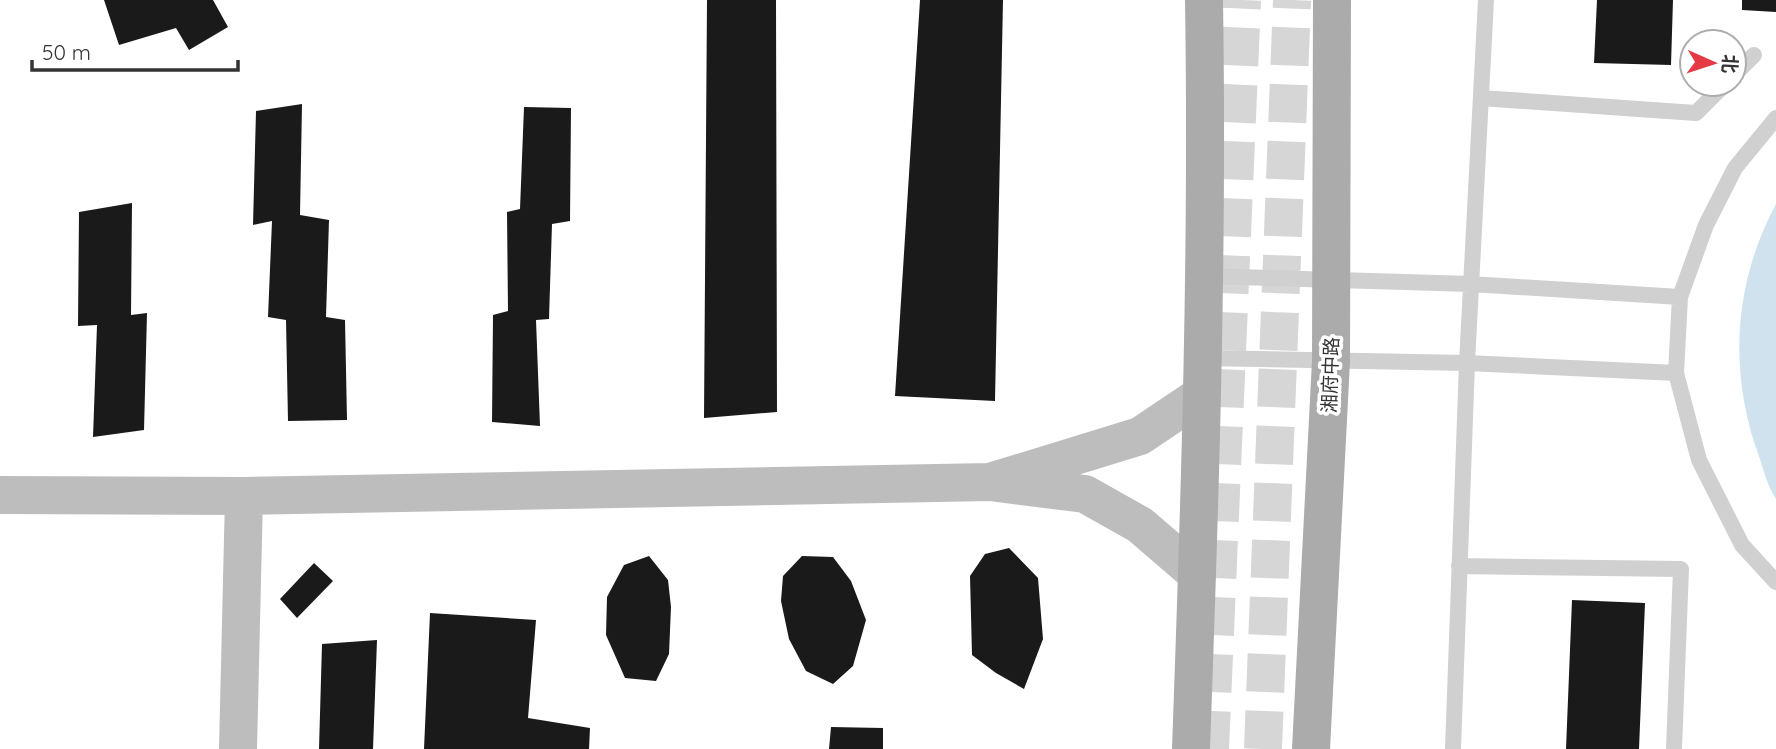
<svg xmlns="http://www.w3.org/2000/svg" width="1776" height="749" font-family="Quicksand,'Noto Sans SC',sans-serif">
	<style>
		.water { fill: #cfe2ee }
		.building { fill: #1a1a1a }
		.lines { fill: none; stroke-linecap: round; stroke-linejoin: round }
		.highway-tunnel { stroke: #d6d6d6; stroke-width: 38; stroke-dasharray: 38 19; stroke-linecap: butt }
		.lane { stroke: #d0d0d0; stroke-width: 16 }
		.secondary { stroke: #bdbdbd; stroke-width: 38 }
		.primary { stroke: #ababab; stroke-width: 38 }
		.labels { text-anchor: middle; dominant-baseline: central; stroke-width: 7; stroke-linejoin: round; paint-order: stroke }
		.street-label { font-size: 19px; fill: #333; stroke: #fff }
	</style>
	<rect width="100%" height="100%" fill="#fff"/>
	<path class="water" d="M1776,204V499C1768,487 1764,472 1760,459C1728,374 1733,284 1776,204Z"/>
	<path class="building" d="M104,0H213L228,27L189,50L176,28L119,45Z
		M707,0H776L777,412L704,418Z
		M920,0H1003L995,401L895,396Z
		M1597,0H1673L1671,65L1594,63Z
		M1742,0H1776V12L1742,10Z
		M302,104L300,215L329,220L326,317L345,320L347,420L288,421L286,320L268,317L272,221L253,225L256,111Z
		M524,107L571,108L570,221L552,224L549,319L536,320L540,426L492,422L493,315L508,311L507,212L520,209Z
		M132,203L131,315L147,313L144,430L93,437L97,325L78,326L79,212Z
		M1009,548L1038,578L1043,639L1024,689L996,673L972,655L970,576L985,554Z
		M649,556L668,580L671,607L669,654L656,681L625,678L606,635L607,597L624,565Z
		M802,556L833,557L851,581L866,620L853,666L833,684L806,671L789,639L781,601L783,576Z
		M314,563L333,581L297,618L280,599Z
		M1572,600L1645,603L1639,749H1566Z
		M430,613L536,620L528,718L590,728L589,749H424Z
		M377,640L373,749H319L322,644Z
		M831,727L883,728V749H829Z"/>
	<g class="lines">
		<path class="highway-tunnel" d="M1210,749L1242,0
			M1263,749L1292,0"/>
		<path class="lane" d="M1734,75L1754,55
			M1481,98L1696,113L1725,84
			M1776,118L1735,168L1706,225L1680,297L1676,373L1699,460L1742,545L1776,582
			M1203,276L1471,284L1680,297
			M1202,358L1467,363L1676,373
			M1459,566L1681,569L1674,749
			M1453,749L1467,363L1486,0"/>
		<path class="secondary" d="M0,495L244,496L990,482
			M1197,574L1140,525L1085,494L990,482L1140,436L1201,395
			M238,749L244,496"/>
		<path class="primary" d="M1191,749C1200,500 1208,250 1204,0
			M1311,749L1331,361L1332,0"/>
	</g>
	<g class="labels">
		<g class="street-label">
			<text transform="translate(1330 375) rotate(-88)">湘府中路</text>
		</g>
	</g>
	<g transform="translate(1713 63) rotate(93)"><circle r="33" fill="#ffffff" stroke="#adadad" stroke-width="2"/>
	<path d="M0-5L12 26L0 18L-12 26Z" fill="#e63946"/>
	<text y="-10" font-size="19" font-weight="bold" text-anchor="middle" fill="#333333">北</text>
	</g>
	<path d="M32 60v10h206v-10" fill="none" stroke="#333333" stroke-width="3.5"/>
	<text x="42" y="60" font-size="21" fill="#333333" stroke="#ffffff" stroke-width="5" paint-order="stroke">50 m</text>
</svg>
